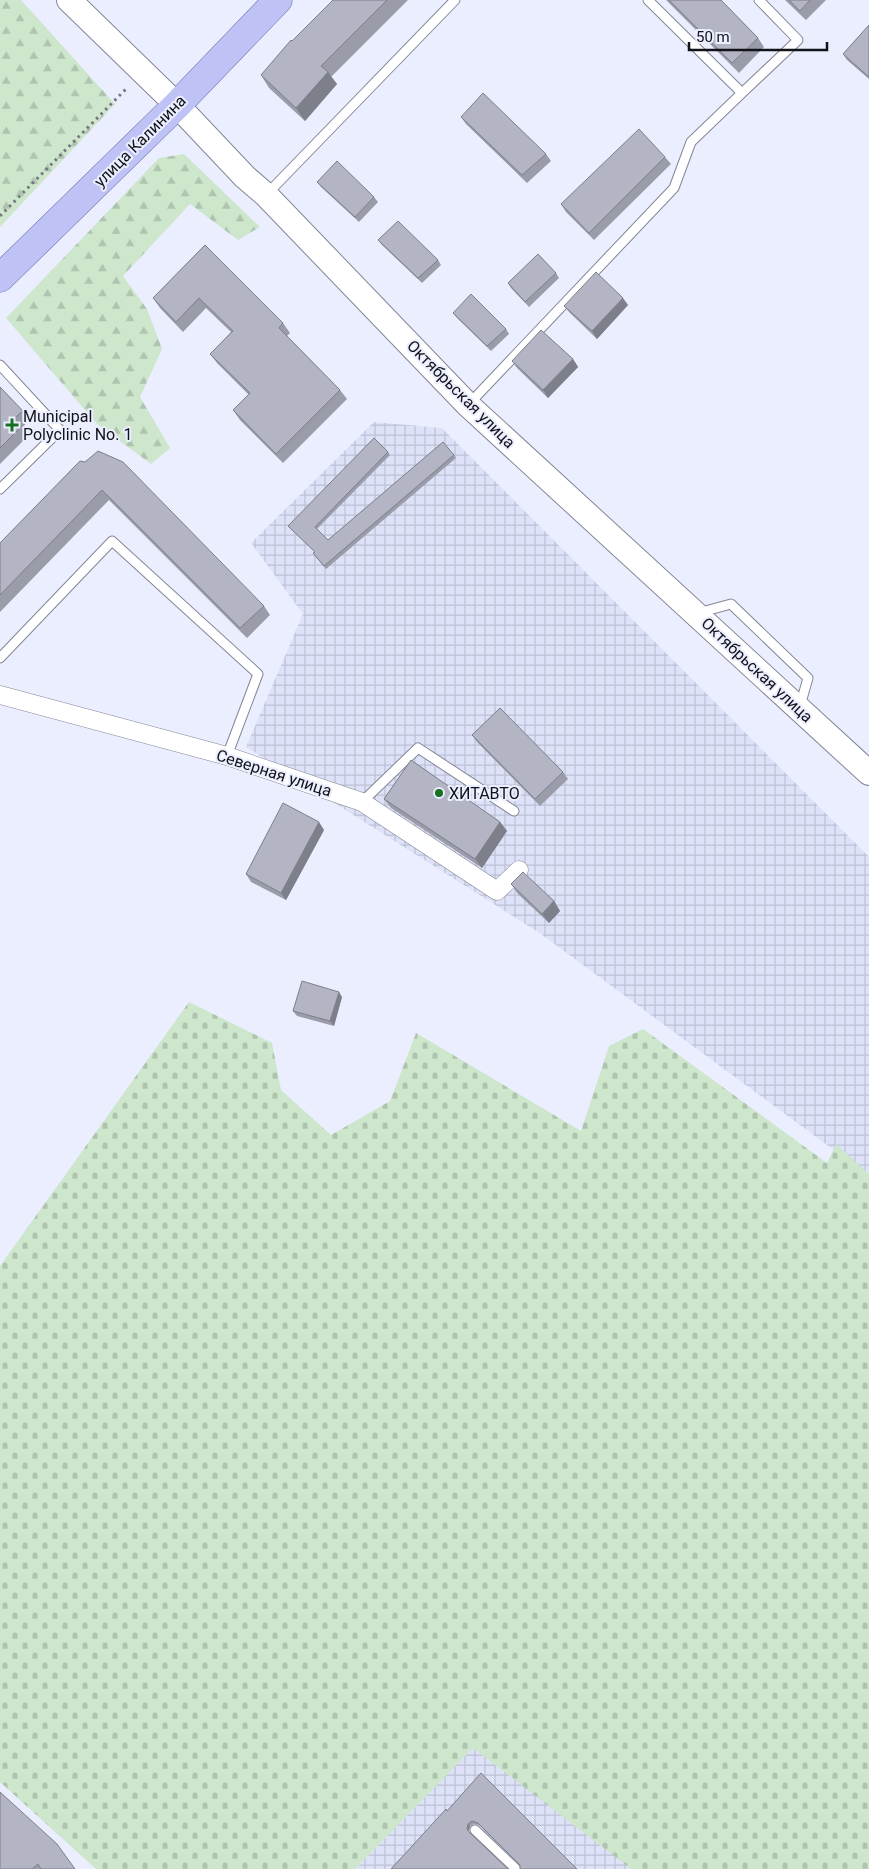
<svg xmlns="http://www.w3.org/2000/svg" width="869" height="1869" font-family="Roboto,sans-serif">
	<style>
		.industrial { fill: url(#industrial-grid) }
		.forest { fill: url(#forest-firs) }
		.cemetery { fill: url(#cemetery-stones) }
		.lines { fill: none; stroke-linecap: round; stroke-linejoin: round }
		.service-casing { stroke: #848695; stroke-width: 11 }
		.minor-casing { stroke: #848695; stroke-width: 19 }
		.secondary-casing { stroke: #848695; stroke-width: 26 }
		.primary-casing { stroke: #656aa4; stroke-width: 29 }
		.path { stroke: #757782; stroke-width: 3; stroke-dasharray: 2.5 4; stroke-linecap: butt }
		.service { stroke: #fff; stroke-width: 9 }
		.minor { stroke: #fff; stroke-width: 18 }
		.secondary { stroke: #fff; stroke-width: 24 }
		.primary { stroke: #bec2f5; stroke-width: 28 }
		.wall { fill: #9a9ca9 }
		.shaded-wall { fill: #7d7f8a }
		.building { fill: #b3b5c5; stroke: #7d7f8a }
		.poi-dot { fill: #17711e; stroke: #ebeeff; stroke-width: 2 }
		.labels { text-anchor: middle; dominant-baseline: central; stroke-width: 4; stroke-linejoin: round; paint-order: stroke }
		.street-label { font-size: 16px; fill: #121318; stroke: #ebeeff }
		.poi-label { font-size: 16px; fill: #121318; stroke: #ebeeff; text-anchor: start }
	</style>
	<defs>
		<pattern id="industrial-grid" width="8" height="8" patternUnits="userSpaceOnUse" patternTransform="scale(1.25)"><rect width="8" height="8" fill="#dee2f9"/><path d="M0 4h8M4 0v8" fill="none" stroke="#bdc1d5"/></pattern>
		<pattern id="forest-firs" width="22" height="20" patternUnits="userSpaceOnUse" patternTransform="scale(1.25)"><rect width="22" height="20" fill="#cde6cc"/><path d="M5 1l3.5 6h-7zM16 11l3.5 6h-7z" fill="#afc4ae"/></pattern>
		<pattern id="cemetery-stones" width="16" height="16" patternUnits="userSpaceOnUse" patternTransform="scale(1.25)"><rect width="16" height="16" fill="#cde6cc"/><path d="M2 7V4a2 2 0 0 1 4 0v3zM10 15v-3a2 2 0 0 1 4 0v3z" fill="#afc4ae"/></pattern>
	</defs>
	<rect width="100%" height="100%" fill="#ebeeff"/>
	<path class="industrial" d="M374,422L442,428L869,857V1176L541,934L246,747L303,614L251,543Z
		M473,1747L637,1869H355Z"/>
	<path class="forest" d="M0,0H21L115,104L0,227Z
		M184,154L260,227L238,240L190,204L123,276L147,309L162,349L140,397L170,448L151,464L97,424L6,318L159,158Z"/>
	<path class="cemetery" d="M189,1002L272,1043L281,1090L331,1135L390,1101L416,1033L581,1131L609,1046L643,1029L827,1163L836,1144L869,1174V1869H631L473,1748L355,1869H96L0,1782V1266Z"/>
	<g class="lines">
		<defs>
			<path id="service" d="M648,0L742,93L798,40L759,0
				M267,194L455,0
				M0,365L60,430L0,489
				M469,404L674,188L691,142L742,93
				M698,613L731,604L808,678L800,706
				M0,658L112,541L258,674L227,756
				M362,802L418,748L514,811
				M475,1830L516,1869"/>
			<path id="minor" d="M0,695L227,756L362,802L497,891L519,870"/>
			<path id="secondary" d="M69,0L177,105L245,177L266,195L468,405L869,773"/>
			<path id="primary" d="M0,278L177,105L278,0"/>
		</defs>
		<use href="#service" class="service-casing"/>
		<use href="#minor" class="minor-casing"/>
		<use href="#secondary" class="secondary-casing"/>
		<use href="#primary" class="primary-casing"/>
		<path class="path" d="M0,216L128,87"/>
		<use href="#service" class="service"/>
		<use href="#minor" class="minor"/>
		<use href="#secondary" class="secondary"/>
		<use href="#primary" class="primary"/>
	</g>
	<path class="wall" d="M333,0H408L331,77L337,84L305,121L269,88L261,75L292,41Z
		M666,0H721L758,38L764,47L739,73Z
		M785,0H826L806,20Z
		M869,25V79L847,60L843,54Z
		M461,117L546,154L551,161L527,183L466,124Z
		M665,157L671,164L594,240L566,212L561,204Z
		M317,182L374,197L378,202L359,222L321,187Z
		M378,240L438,260L441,265L422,283L382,245Z
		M205,245L283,323L290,333L287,336L340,390L347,399L283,463L240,420L233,410L249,395L217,363L210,354L231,332L206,308L183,332L160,308L153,298Z
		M556,273L559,278L529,307L511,288L508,283Z
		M628,305L597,339L570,313L564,306Z
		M453,313L506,329L509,334L491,351L457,318Z
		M573,359L578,367L548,398L517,368L512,361Z
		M0,387L23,411L29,420L22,428L28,436L0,464Z
		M388,452L390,455L317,529L328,540L454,455L456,458L326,569L315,556V552L288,526Z
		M80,461L264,606L270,615L247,638L109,500L0,612V543Z
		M472,735L563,772L568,779L540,806L477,742Z
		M384,799L500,822L507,831L482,868L391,808Z
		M324,830L286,900L251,882L246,874Z
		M511,884L554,901L560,911L549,923L518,894Z
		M342,997L334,1026L297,1016L293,1011Z
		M481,1773L577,1869L520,1868V1866L479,1825L474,1824L391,1869L447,1811Z
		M0,1792L75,1869H0Z"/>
	<path class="shaded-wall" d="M328,72L337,84L305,121L296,108Z
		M623,298L628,305L597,339L592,331Z
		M573,359L578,367L548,398L543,390Z
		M319,822L324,830L286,900L281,893Z
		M500,822L507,831L482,868L475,859Z
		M554,901L560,911L549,923L542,914Z
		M339,992L342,997L334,1026L330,1021Z
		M468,1824L470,1826L469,1831L467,1829Z"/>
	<path class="building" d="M333,0H387L321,66L328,72L296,108L261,75L291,40L292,41Z
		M669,0H721L758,38L732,63Z
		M789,0H810L800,11Z
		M869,25V77L843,54Z
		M483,93L546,154L522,175L461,117Z
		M639,129L665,157L589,233L561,204Z
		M337,161L374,197L355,217L317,182Z
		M398,221L438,260L418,278L378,240Z
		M205,245L283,323L279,328L340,390L276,454L233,410L250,393L210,354L233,331L199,298L176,322L153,298Z
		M538,254L556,273L525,302L508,283Z
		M596,272L623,298L592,331L564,306Z
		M471,294L506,329L487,346L453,313Z
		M541,330L573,359L543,390L512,361Z
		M0,387L23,411L12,420L21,427L0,448Z
		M374,438L388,452L315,527L328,540L443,442L454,455L324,566L313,553L315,552L288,526Z
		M98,451L123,462L264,606L240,628L102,490L0,595V543L80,461L85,462Z
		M500,708L563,772L535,799L472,735Z
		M411,760L500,822L475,859L384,799Z
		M283,803L319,822L281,893L246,874Z
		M523,872L554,901L542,914L511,884Z
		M302,981L339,992L330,1021L293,1011Z
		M481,1773L577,1869H520V1865L478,1823L472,1821L468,1824L467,1829L469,1832L508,1869H391L446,1809L447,1811Z
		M0,1792L57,1844L75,1869H41L38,1864L32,1869H0Z"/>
	<g class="poi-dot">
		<path d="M9.5 417.5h5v5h5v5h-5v5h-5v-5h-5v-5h5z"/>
		<circle cx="439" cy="793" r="5"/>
	</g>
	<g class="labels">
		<g class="street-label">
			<text transform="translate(140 141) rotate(-45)">улица Калинина</text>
			<text transform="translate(461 394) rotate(45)">Октябрьская улица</text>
			<text transform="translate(757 670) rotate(43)">Октябрьская улица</text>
			<text transform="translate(274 773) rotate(18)">Северная улица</text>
		</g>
		<g class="poi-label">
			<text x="23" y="416">Municipal<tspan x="23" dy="18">Polyclinic No. 1</tspan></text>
			<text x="449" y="793">ХИТАВТО</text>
		</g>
	</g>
	<path d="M689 42v8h138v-8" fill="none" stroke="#121318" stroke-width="2.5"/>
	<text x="696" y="42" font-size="15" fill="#121318" stroke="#ebeeff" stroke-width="4" paint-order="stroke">50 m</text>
</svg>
